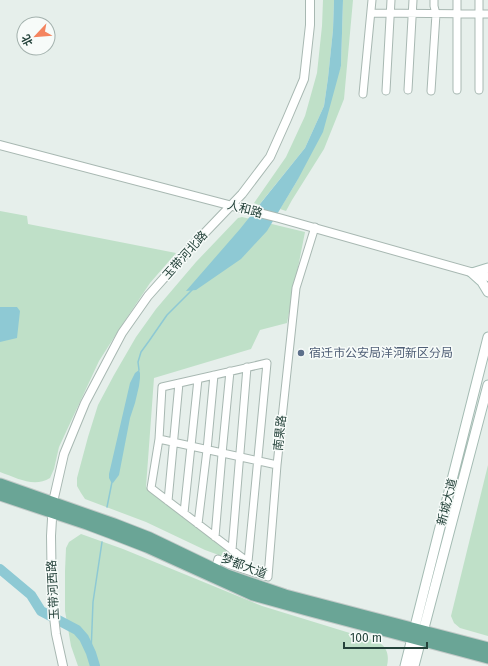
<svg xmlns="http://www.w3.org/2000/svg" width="488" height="666" font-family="'Fira Sans','Noto Sans SC',sans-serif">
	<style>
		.green { fill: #bfe0c8 }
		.water { fill: #8ec9d4 }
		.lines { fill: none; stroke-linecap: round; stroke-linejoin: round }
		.stream { stroke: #8ec9d4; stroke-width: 1.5 }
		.river { stroke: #8ec9d4; stroke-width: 10 }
		.minor-casing { stroke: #a8b8b2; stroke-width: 9 }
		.tertiary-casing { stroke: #a8b8b2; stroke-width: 10 }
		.secondary-casing { stroke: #a4bbb3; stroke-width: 11 }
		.primary-casing { stroke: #c2cac8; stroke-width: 13 }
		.minor { stroke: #fff; stroke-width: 7 }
		.tertiary { stroke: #fff; stroke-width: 8 }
		.secondary { stroke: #fff; stroke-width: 9 }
		.primary { stroke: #6aa596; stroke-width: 11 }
		.service-dot { fill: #5c6f8a; stroke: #f7fbf9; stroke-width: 1.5 }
		.labels { text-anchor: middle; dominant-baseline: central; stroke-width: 3; stroke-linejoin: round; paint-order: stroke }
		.street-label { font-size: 12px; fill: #24423a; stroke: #f7fbf9 }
		.service-label { font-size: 12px; fill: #4e5e75; stroke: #f7fbf9; text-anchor: start }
	</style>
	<rect width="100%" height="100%" fill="#e6efeb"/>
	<path class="green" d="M323,0H334L333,30L328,78L324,106L305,148L259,205L254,203L286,157L305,116L317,73L322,26Z
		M343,0H353L344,99L324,149L292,200L286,211L280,209L297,181L341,66Z
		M0,211L27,216L28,224L176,253L150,283L122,325L99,361L59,447L54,469L50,478C34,488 17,478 0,472Z
		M242,217L305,232L287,323L260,330L251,349L154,378L146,487L246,565L205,550L146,522L85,499L81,493L77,486V478L88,437L98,405L114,375L136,337L156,309L196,262L238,218Z
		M488,465V636L460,628L454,623L451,616Z
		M81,534L123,549L262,606L379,642C388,649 389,656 387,666H78L71,646L65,611V571L66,548L69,542Z"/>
	<path class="water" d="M334,0H343L341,66L323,132L297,181L267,231L241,259L196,290L186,291L240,229L305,148L324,106L328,78L333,30Z
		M0,307H17L20,311L17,338L0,342Z
		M139,370L140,373V378L139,386L135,403L130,418L119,475L113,483L111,482L109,478V474L130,383L135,373Z"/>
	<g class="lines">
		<path class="stream" d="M139,370L138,362L141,352L149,341L167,315L192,290
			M107,507L112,482
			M91,653L93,602L102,542"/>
		<path class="river" d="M0,569L31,595L41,611L77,630L84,638L91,653L95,666"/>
		<defs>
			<path id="minor" d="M479,0V90
				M371,13L488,14
				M408,90L413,0
				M457,90V0
				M386,91L391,0
				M431,91L436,14L434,6V0
				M363,94L372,0
				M267,363L248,562L151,488L159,439L162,387Z
				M159,439L277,465
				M168,501L179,383
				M184,513L198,379
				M198,524L207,450L214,375
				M215,537L222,454L230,371
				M232,550L247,367
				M215,569L218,559L230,565L268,577L277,465L296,288L315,227"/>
			<path id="tertiary" d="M0,145L244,209L279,218L488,277
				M63,666L56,634L52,599L51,536L53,502L64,454L85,403L122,333L148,296L196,242L242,194L270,157L287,119L304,79L310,25V0"/>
			<path id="secondary" d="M472,273L482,282L488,292
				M472,273L488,268
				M405,666L488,337
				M414,666L488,385"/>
			<path id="primary" d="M0,484L114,524L150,538L227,575L285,595L488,648
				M0,495L87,524L111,533L147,547L253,595L307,610L488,658"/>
		</defs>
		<use href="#minor" class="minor-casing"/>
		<use href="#tertiary" class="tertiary-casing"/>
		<use href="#secondary" class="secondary-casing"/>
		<use href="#primary" class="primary-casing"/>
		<use href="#minor" class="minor"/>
		<use href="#tertiary" class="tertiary"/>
		<use href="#secondary" class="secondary"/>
		<use href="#primary" class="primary"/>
	</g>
	<circle class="service-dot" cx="301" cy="353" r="4"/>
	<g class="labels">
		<g class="street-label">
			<text transform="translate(245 209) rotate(15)">人和路</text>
			<text transform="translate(185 255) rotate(-48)">玉带河北路</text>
			<text transform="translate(280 433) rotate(-84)">南果路</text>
			<text transform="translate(447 502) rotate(-76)">新城大道</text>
			<text transform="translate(244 566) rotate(21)">梦都大道</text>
			<text transform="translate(53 590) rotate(-93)">玉带河西路</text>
		</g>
		<g class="service-label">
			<text x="309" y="353">宿迁市公安局洋河新区分局</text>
		</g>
	</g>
	<g transform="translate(36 36) rotate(244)"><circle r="19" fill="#f7fbf9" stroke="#a3b1ad"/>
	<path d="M0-3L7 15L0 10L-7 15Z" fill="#f4845f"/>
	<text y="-6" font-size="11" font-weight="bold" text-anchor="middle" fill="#24423a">北</text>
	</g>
	<path d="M344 642v6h83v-6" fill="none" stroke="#24423a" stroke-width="2"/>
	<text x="350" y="642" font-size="12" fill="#24423a" stroke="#f7fbf9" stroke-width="3" paint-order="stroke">100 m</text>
</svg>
